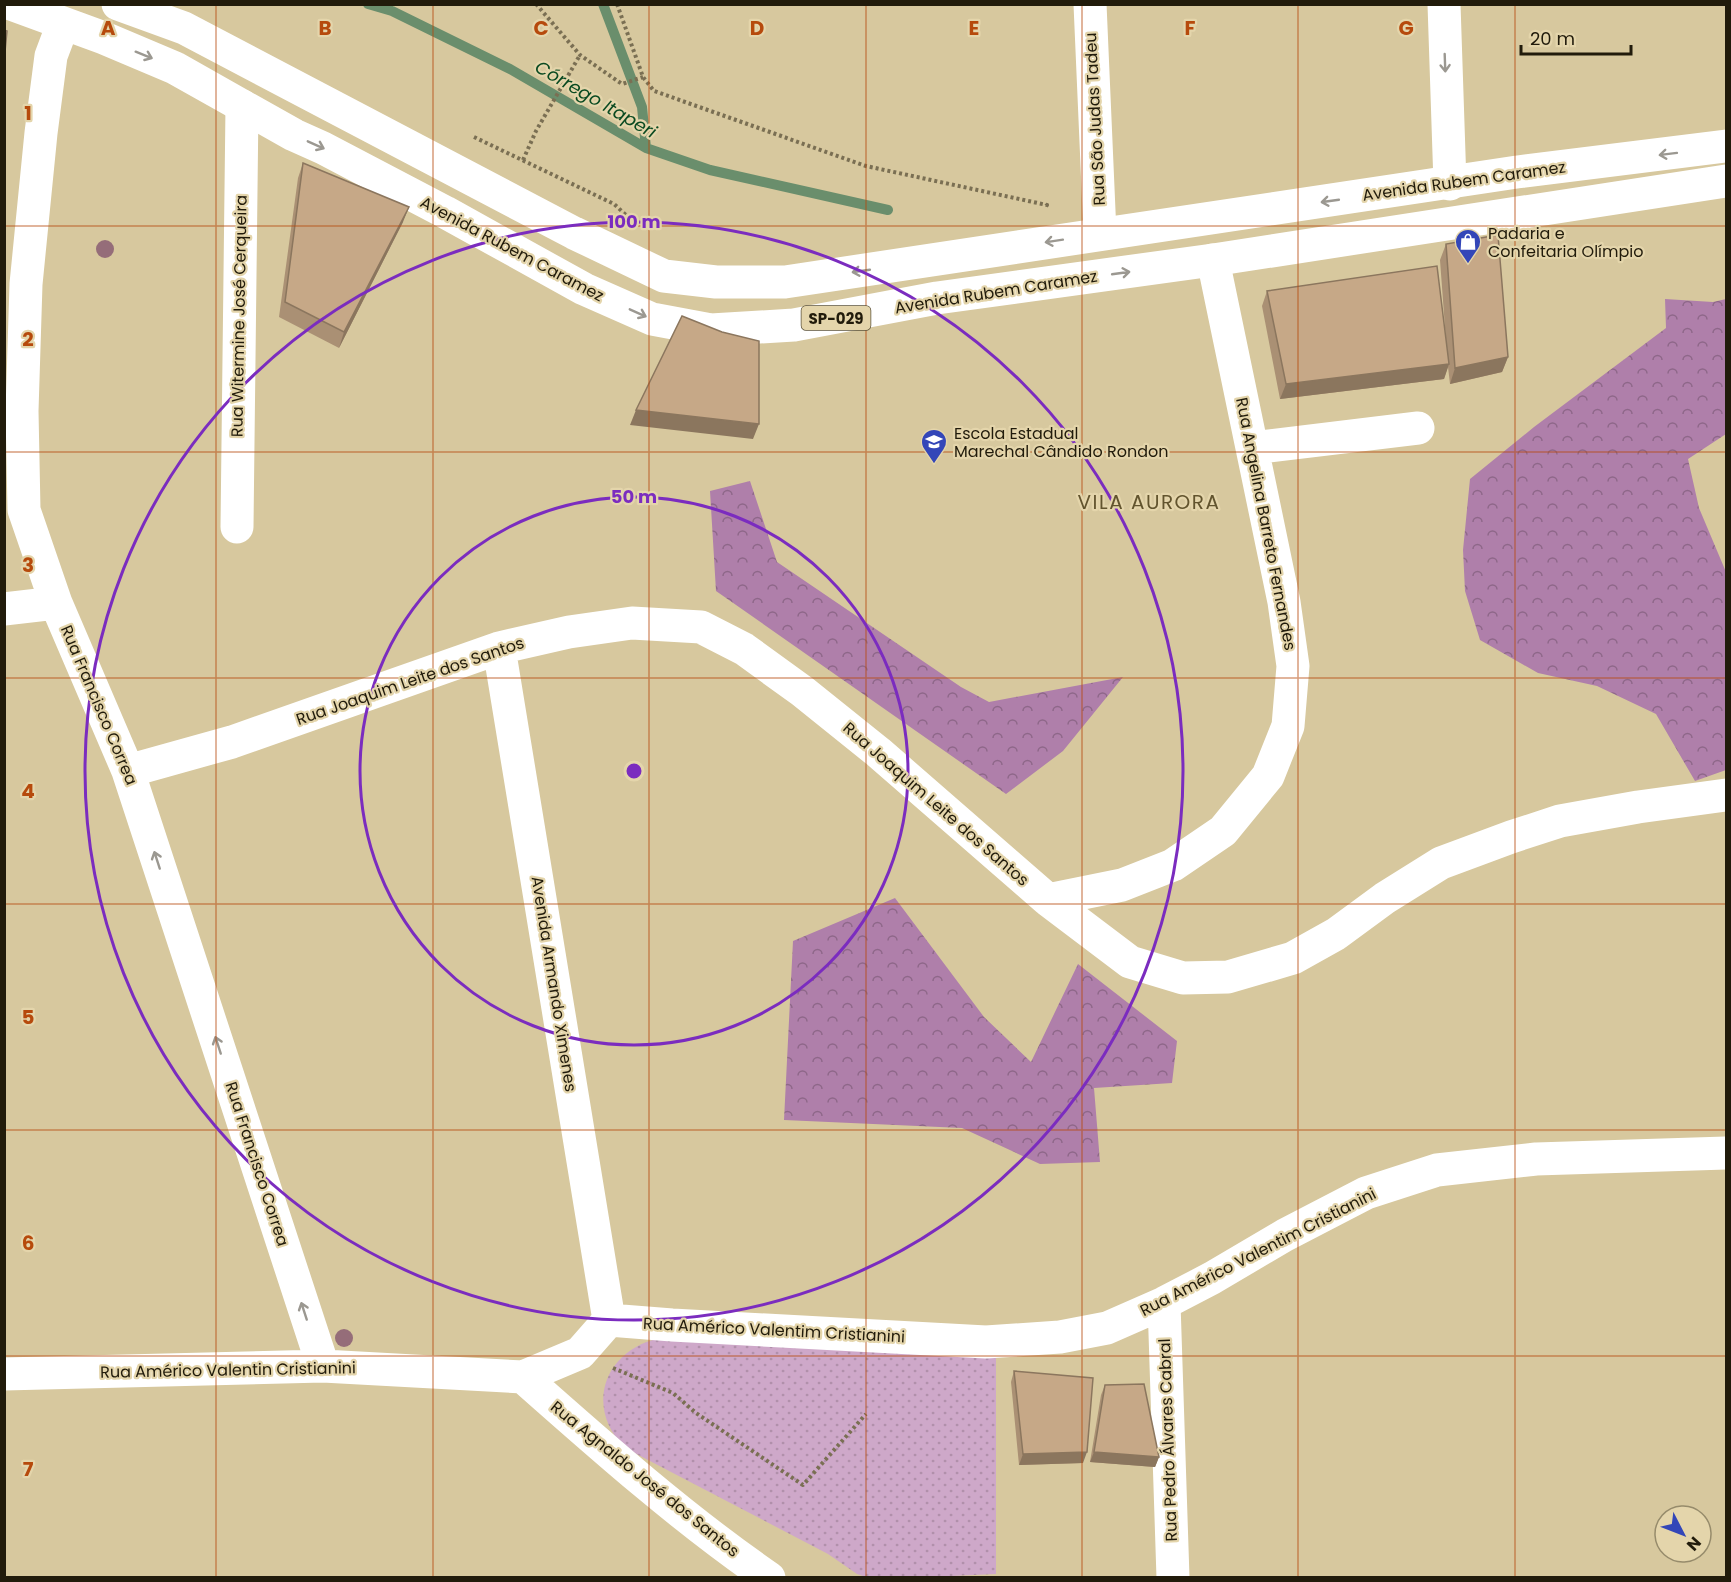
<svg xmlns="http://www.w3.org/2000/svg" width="1731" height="1582" font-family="Poppins,sans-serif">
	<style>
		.green { fill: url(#green-dots) }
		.forest { fill: url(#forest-crowns) }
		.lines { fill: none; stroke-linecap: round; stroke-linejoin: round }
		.stream { stroke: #6a8e6c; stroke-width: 10 }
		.path { stroke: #7a6f53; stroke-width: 4; stroke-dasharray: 3 3; stroke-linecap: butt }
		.minor { stroke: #fff; stroke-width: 33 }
		.highway { stroke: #fff; stroke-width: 33 }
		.tree { fill: #956d79 }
		.wall { fill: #aa9074 }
		.shaded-wall { fill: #8b765e }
		.building { fill: #c6a887; stroke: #8b765e; stroke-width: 1.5 }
		.oneway { stroke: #9b9891 }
		.grid { fill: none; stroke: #b64a0c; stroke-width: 1.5; stroke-opacity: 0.55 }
		.ring { fill: none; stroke: #7b2cbf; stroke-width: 3 }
		.labels { text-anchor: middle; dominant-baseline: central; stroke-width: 4.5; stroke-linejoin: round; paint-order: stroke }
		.shield { fill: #e4d5ab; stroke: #5c533b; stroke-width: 1.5 }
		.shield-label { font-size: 15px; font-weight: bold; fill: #211b0b }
		.street-label { font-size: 16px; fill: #211b0b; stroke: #e4d5ab }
		.poi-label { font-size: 16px; fill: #211b0b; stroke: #e4d5ab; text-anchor: start }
		.water-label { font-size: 18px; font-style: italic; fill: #0a4a21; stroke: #e4d5ab }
		.quarter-label { font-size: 20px; letter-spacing: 1.5px; fill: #62542e; stroke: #e4d5ab }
		.grid-label { font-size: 20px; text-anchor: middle; font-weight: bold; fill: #b64a0c; stroke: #e4d5ab; stroke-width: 4.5; stroke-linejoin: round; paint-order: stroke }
		.centre { fill: #7b2cbf; stroke: #e4d5ab; stroke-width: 3 }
		.ring-label { font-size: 18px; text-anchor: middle; font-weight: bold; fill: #7b2cbf; stroke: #e4d5ab; stroke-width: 4.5; stroke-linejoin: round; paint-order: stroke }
	</style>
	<defs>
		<pattern id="green-dots" width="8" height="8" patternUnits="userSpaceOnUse" patternTransform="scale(1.5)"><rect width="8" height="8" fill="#cea8c9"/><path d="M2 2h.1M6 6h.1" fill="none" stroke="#b190ab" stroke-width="1.8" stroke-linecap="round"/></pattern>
		<pattern id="forest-crowns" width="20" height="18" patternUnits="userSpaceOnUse" patternTransform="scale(1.5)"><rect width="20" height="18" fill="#af7faa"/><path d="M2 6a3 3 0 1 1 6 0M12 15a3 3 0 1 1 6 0" fill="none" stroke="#8e6789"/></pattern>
	</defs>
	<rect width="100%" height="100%" fill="#d7c89e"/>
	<path class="green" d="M660,1338L996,1358V1574L930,1577H866L857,1574L828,1554L625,1448C584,1407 604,1350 660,1338Z"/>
	<path class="forest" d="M1665,299L1713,302L1726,299V434L1688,459L1699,508L1726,572V770L1695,781L1656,714L1597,686L1538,673L1480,640L1465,591L1463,550L1470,479L1534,427L1666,328Z
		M750,481L777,562L961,687L989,702L1123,677L1063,751L1006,794L716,591L710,491Z
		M895,898L984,1017L1031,1062L1078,964L1177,1041L1172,1083L1094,1088L1100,1162L1040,1164L962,1128L784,1120L793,941Z"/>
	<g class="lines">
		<path class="stream" d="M368,4L392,11L510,69L646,148L710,170L888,210
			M603,4L642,107L646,148"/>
		<path class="path" d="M536,4L580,55L622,84L643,77
			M617,4L643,77L654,91L866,166L1047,205L1046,206
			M474,137L614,204L627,216
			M523,160L536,131L580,55
			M613,1368L673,1393L696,1413L803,1485L866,1414"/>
		<path class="minor" d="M1090,4L1100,234
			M1444,4L1450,184
			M63,24L51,56L41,133L26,284L22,411L24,510L56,603L128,771L323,1366
			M1252,448L1418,428
			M237,527L242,106
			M4,609L56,603
			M499,648L609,1320
			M128,771L232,742L499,648L569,632L632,623L701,627L744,649L802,691L878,752L1048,900L1130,962L1183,978L1228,977L1293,958L1336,934L1385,898L1441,863L1511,837L1560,821L1638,807L1726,795
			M1048,900L1122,885L1173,865L1223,831L1268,776L1288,726L1293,666L1284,602L1213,260
			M1164,1303L1173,1578
			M4,1374L323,1366L523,1377L580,1353L609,1320L672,1325L986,1342L1060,1337L1107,1328L1164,1303L1212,1278L1285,1235L1366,1193L1437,1170L1536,1159L1726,1153
			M523,1377C602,1447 682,1518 769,1578"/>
		<path class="highway" d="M11,4L104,38L175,68L294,135L323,148L445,212L584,289L652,319L711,330L794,325L937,298L1213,260L1726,181
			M118,4L184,28L574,233L664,276L716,282H785L1517,172L1726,146"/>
	</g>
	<g class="tree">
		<circle cx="105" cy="249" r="9"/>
		<circle cx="344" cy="1338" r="9"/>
	</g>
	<path class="wall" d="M303,163L403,222L339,348L279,317L298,178Z
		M1446,244L1508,357L1502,372L1450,384L1448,367L1444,379L1280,399L1262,306L1267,291L1446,341L1440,260Z
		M1014,1371L1083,1463L1019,1465L1011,1382Z
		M1105,1385L1159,1457L1155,1467L1090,1462L1101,1395Z"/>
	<path class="shaded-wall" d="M409,207L403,222L339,348L344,332Z
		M1508,357L1502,372L1450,384L1455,368Z
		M1449,364L1444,379L1280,399L1286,384Z
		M636,410L759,424L753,439L630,425Z
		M1087,1452L1083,1463L1019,1465L1023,1454Z
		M1094,1452L1159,1457L1155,1467L1090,1462Z"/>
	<path class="building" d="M4,30L7,31L4,62Z
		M303,163L409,207L344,332L285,302Z
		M1498,235L1508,357L1455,368L1446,244Z
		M1437,266L1449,364L1286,384L1267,291Z
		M682,316L722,332L759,341V424L636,410Z
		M1014,1371L1093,1378L1087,1452L1023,1454Z
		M1144,1384L1159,1457L1094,1452L1105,1385Z"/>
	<defs><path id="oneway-shaft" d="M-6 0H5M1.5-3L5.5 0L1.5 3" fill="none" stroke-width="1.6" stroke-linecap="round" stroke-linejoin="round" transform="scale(1.5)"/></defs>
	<g class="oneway">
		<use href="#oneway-shaft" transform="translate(144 55) rotate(22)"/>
		<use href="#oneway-shaft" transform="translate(1445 63) rotate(88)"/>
		<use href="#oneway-shaft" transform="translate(316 145) rotate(24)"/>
		<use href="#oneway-shaft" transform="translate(1668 154) rotate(173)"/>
		<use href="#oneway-shaft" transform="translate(1330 201) rotate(172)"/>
		<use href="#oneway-shaft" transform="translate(1054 241) rotate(171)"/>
		<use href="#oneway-shaft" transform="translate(861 271) rotate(172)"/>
		<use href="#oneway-shaft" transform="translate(1121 273) rotate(-8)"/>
		<use href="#oneway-shaft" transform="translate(638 313) rotate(24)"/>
		<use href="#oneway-shaft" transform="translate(157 860) rotate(-108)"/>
		<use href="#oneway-shaft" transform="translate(218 1045) rotate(-108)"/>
		<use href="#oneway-shaft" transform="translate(304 1311) rotate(-108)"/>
	</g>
	<path class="grid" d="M216,4V1578M433,4V1578M649,4V1578M866,4V1578M1082,4V1578M1298,4V1578M1515,4V1578M4,226H1726M4,452H1726M4,678H1726M4,904H1726M4,1130H1726M4,1356H1726"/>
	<g class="ring">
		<circle cx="634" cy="771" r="274"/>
		<circle cx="634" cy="771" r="549"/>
	</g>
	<defs>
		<symbol id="shop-pin" viewBox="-11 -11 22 30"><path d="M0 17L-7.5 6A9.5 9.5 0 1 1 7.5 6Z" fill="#3346b8" stroke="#e4d5ab"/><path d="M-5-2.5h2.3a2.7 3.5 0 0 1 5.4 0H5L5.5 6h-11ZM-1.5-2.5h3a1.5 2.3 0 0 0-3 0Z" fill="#fff"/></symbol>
		<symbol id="school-pin" viewBox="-11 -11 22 30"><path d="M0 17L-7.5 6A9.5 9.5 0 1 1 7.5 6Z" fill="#3346b8" stroke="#e4d5ab"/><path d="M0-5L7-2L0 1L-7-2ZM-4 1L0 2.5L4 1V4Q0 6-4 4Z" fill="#fff"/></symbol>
	</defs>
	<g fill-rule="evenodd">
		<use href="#shop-pin" x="1453" y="227" width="30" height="40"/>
		<use href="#school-pin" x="919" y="427" width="30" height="40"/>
	</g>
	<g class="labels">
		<rect class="shield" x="801.5" y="306" width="69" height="24" rx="4.5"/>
		<g class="shield-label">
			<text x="836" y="318">SP-029</text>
		</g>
		<g class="street-label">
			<text transform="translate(1095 119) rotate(-93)">Rua São Judas Tadeu</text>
			<text transform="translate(1464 181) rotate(-8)">Avenida Rubem Caramez</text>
			<text transform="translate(512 249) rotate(28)">Avenida Rubem Caramez</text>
			<text transform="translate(996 292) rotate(-9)">Avenida Rubem Caramez</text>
			<text transform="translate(239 316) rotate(-89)">Rua Witermine José Cerqueira</text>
			<text transform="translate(1266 524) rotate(79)">Rua Angelina Barreto Fernandes</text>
			<text transform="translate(410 681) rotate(-19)">Rua Joaquim Leite dos Santos</text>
			<text transform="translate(99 705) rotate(67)">Rua Francisco Correa</text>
			<text transform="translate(936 804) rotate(41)">Rua Joaquim Leite dos Santos</text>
			<text transform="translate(554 984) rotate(81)">Avenida Armando Ximenes</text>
			<text transform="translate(257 1164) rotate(72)">Rua Francisco Correa</text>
			<text transform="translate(1258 1252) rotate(-27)">Rua Américo Valentim Cristianini</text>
			<text transform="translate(774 1330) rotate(3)">Rua Américo Valentim Cristianini</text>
			<text transform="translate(228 1370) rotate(-1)">Rua Américo Valentin Cristianini</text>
			<text transform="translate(1168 1440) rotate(-92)">Rua Pedro Álvares Cabral</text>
			<text transform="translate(645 1479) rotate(39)">Rua Agnaldo José dos Santos</text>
		</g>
		<g class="poi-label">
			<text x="1488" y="233">Padaria e<tspan x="1488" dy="18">Confeitaria Olímpio</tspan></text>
			<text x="954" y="433">Escola Estadual<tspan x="954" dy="18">Marechal Cândido Rondon</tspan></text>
		</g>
		<g class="water-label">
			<text transform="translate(596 99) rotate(30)">Córrego Itaperi</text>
		</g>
		<g class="quarter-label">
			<text x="1149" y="502">VILA AURORA</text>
		</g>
	</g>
	<g class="grid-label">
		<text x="108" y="35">A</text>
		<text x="325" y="35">B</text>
		<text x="541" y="35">C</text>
		<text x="757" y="35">D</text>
		<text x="974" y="35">E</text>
		<text x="1190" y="35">F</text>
		<text x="1406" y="35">G</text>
		<text x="28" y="120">1</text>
		<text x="28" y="346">2</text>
		<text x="28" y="572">3</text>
		<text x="28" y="798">4</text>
		<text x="28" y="1024">5</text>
		<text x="28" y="1250">6</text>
		<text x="28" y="1476">7</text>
	</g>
	<circle cx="634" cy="771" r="9" class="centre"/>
	<g class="ring-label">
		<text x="634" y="228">100 m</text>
		<text x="634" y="503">50 m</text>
	</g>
	<rect width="1731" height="1582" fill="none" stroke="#211b0b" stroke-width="12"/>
	<g transform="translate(1683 1534) rotate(132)"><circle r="28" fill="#e4d5ab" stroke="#968b6b" stroke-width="1.5"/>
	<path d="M0-4.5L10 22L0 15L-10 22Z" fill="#3346b8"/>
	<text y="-9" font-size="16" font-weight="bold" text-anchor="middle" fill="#211b0b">N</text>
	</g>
	<path d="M1521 45v9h110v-9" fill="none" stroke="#211b0b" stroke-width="3"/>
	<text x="1530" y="45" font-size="18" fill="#211b0b" stroke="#e4d5ab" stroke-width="4.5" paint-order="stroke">20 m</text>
</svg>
